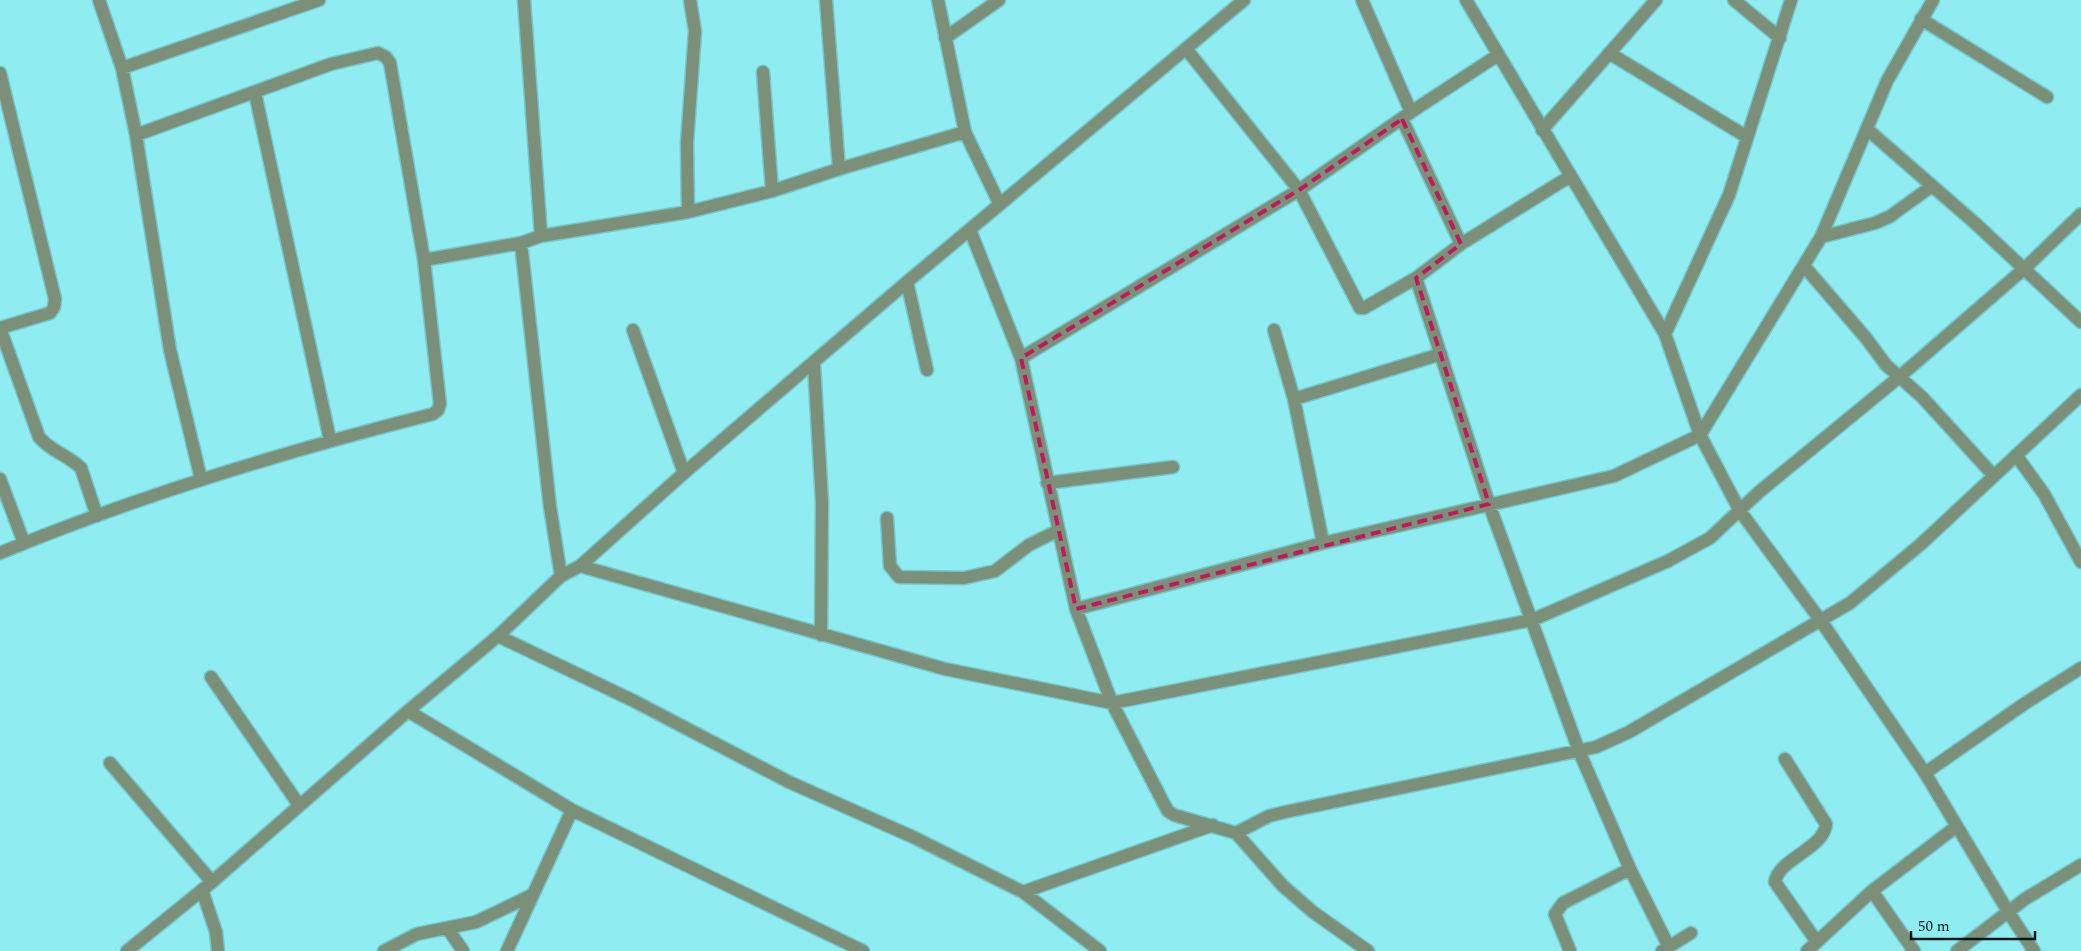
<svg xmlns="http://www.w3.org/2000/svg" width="2081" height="951" font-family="Spectral,serif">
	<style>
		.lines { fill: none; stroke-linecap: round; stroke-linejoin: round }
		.minor-casing { stroke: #75c6ca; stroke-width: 15 }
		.tertiary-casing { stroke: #75c6ca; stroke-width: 15 }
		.minor { stroke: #7c8f78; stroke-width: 12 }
		.tertiary { stroke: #7c8f78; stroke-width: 12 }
		.marked { fill: none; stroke: #c2185b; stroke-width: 4; stroke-dasharray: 10 6; stroke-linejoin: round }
	</style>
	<rect width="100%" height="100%" fill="#8fecf1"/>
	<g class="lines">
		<defs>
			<path id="minor" d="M99,0L122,68L136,135L170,350L201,479
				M524,0L541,236
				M826,0L839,169
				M938,0L965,132L999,203
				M1362,0L1411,112
				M1466,0L1665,334L1700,435L1740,511L1821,621L1925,773L2009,913L2034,951
				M1734,0L1780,38
				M1921,19L2047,97
				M945,38L999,0
				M1187,50L1299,190L1360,308H1364L1416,278
				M1609,53L1747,137
				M122,68L319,0
				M763,72L772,191
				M0,73L55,299L54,307L50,313L0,328
				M255,93L330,440
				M1402,119L1461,244
				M1867,129L1976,224L2081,322
				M1542,130L1656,0
				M1569,177L1461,244L1416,278L1489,504L1579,751L1630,869L1669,947
				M688,212L687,143L695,31L690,0
				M970,230L1021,358L1076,609L1112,703L1164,804L1168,811L1174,815L1236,833L1283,886L1313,912L1368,951
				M1821,237L1875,223L1889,217L1932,186
				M521,243L550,507L561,576
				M424,260L521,243L541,236L688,212L772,191L839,169L965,132
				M1804,266L1866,338L1886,365L1922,397L1994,476
				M907,282L927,370
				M0,328L39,437C50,451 68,455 81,468L97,516
				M633,330L684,473
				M1274,330L1294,399L1323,543
				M1665,334L1729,195L1791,0
				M1021,358L1299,190L1411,112L1498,55
				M814,364L822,502L821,635
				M1294,399L1441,354
				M2016,455L2044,494L2081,562
				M0,479L24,543
				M1047,483L1173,467
				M887,518L890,566L899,577L964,578L995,571L1029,545L1057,531
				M0,553C140,495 286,451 433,414L438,410L440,404L424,260L390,63L386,57L378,53L331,64L136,135
				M580,566L945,669L1112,703L1532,620L1668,561L1710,538L1759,492L1898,378L2025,268L2081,214
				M1076,609L1323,543L1614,476L1700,435L1821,237L1887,81L1933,0
				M498,636L634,701L789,782L913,837L1023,892L1100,951
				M211,677L299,805
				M408,711L572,810L863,951
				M1785,759L1826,824C1824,849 1778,859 1775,882L1817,942
				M110,763L212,882
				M1925,773L2024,704L2081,668
				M1236,833L1269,816L1285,812L1596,747L1629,732L1850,603L1921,544L2081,395
				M202,890L216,932L218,951
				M1872,891L1914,951
				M1023,892L1213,825
				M448,929L463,951
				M384,951L417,934L476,922L532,895
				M507,951L572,810
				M1570,951L1555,914L1563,903L1630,869
				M1662,951L1691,933
				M1807,951L1872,891L1957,826
				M1957,951L2025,899L2081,865"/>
			<path id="tertiary" d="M127,951L212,882L408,711L498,636L561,576L580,566L684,473L907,282L1244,0"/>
		</defs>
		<use href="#minor" class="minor-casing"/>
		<use href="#tertiary" class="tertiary-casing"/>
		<use href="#minor" class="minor"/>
		<use href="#tertiary" class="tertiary"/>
	</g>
	<path class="marked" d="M1402,119L1461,244L1416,278L1489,504L1076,609L1021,358L1299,190Z"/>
	<path d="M1911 931v8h124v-8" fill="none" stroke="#00181a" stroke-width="2.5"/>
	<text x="1918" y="931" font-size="15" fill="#00181a" stroke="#8fecf1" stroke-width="4" paint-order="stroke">50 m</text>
</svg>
